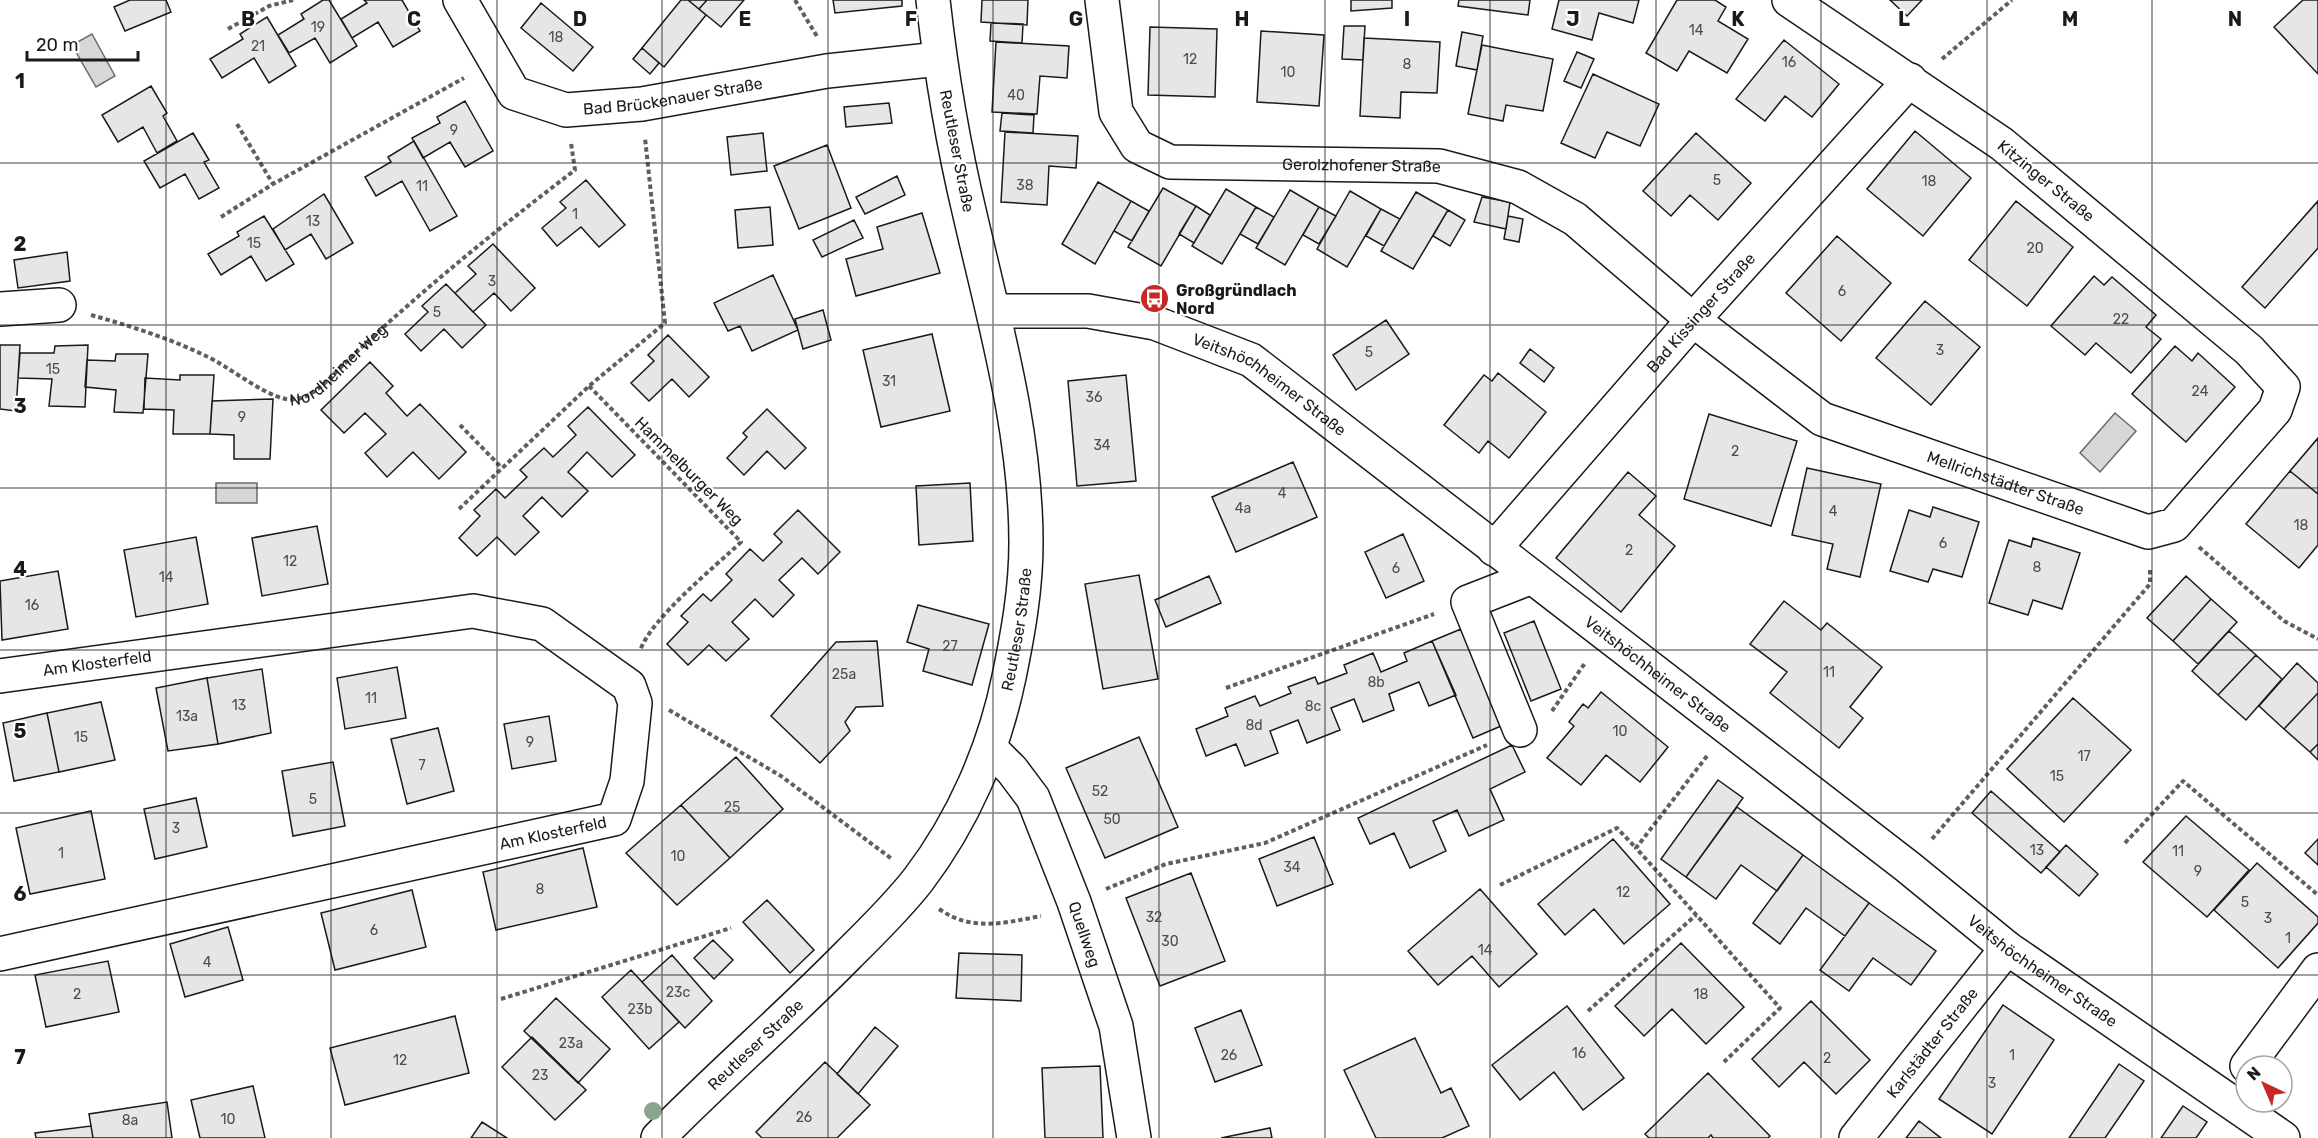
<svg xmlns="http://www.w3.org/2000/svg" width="2318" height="1138" font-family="Rubik,sans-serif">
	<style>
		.water { fill: #d7d7d7; stroke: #6a6a6a; stroke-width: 1.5 }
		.building { fill: #e6e6e6; stroke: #1a1a1a; stroke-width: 1.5 }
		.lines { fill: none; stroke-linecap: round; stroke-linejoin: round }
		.minor-casing { stroke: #1a1a1a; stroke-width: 36 }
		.path { stroke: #5f5f5f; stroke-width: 4; stroke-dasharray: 4.5 3; stroke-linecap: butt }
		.minor { stroke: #fff; stroke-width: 33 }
		.tree { fill: #8aa48f }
		.grid { fill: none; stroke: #1a1a1a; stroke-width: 1.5; stroke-opacity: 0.55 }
		.labels { text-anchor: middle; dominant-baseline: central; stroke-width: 4.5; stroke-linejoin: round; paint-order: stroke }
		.number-label { font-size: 14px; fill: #4d4d4d }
		.street-label { font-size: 16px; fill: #1a1a1a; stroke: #fff }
		.poi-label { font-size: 16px; font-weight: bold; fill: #1a1a1a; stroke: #fff; text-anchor: start }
		.grid-label { font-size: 20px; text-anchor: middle; font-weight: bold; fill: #1a1a1a; stroke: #fff; stroke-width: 4.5; stroke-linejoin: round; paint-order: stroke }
	</style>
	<rect width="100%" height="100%" fill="#fff"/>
	<path class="water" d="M92,34L115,76L96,87L72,45Z
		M2115,413L2136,431L2100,472L2080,453Z
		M216,483H257V503H216Z"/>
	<path class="building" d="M130,0H166L171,12L125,31L114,7Z
		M323,0H329L357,46L330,63L315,38L289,53L278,35L304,19L301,14Z
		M364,0H402L420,31L393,47L378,22L352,38L341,19L367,3Z
		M681,0H688L706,15L664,67L642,48Z
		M688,0H707L699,9Z
		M707,0H744L721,27L699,9Z
		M833,0H902V6L835,13Z
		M982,0H1028L1027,25L981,22Z
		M1351,0H1392V8L1351,11Z
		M1459,0H1530L1528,15L1458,6Z
		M1559,0H1639L1633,23L1599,13L1592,40L1552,29Z
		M1677,0H1715L1726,7L1718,21L1748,39L1727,73L1689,51L1677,71L1646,53Z
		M1890,0H1922L1907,16Z
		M2303,0H2318V74L2274,27Z
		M541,3L593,47L573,71L521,28Z
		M267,17L296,66L269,83L254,58L222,78L210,59L243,39L240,34Z
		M991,23L1023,24L1022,43L990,41Z
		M1344,26H1365L1363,60L1342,59Z
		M1150,27L1217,29L1215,97L1148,95Z
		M1261,31L1324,35L1319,106L1257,102Z
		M1462,32L1483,36L1477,70L1456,66Z
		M1364,38L1440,42L1437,93L1401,92L1400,118L1360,116Z
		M1784,40L1839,84L1812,117L1785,96L1765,121L1736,99Z
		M996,42L1069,46L1067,78L1040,76L1037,114L992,112Z
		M1482,45L1553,59L1543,111L1506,105L1503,121L1468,114Z
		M642,48L659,63L650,74L633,59Z
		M1577,52L1594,59L1581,88L1564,81Z
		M1593,74L1659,104L1640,146L1607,132L1595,158L1561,143Z
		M151,86L167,113L163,116L177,141L157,153L143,127L118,142L102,115Z
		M465,101L493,151L465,167L450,142L423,158L412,138L440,123L437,117Z
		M889,103L892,123L846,127L844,107Z
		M1002,113L1034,115L1033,133L1000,131Z
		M1915,131L1971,178L1923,236L1867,189Z
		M1005,132L1078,136L1076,168L1049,166L1047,205L1001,202Z
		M193,133L209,160L204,162L219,188L199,199L185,174L160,188L144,161Z
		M763,133L767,171L731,175L727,137Z
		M1696,133L1751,183L1718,220L1690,195L1671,216L1643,191Z
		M414,141L457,216L430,231L402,181L376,196L365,177L391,162L388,157Z
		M827,145L851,208L799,229L774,166Z
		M897,176L905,195L865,214L856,197Z
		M586,180L625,225L599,247L581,227L557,246L542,228L566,208L560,202Z
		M1098,182L1131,201L1095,264L1062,244Z
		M1163,188L1196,206L1161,266L1128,247Z
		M1226,189L1256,207L1222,264L1192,246Z
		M1290,190L1319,207L1285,265L1256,248Z
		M1350,191L1381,209L1347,267L1317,249Z
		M1416,192L1448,210L1413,269L1381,251Z
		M324,194L353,243L326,259L311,234L285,250L273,229Z
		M1482,197L1510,202L1506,229L1474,222Z
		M1131,201L1149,211L1132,241L1114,231Z
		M2016,201L2073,247L2027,306L1969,260Z
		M2318,201V248L2265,308L2242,287Z
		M1196,206L1210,215L1194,243L1179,234Z
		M770,207L773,245L738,248L735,210Z
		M1256,207L1274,217L1258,244L1240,234Z
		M1319,207L1336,216L1319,244L1303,235Z
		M1381,209L1400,219L1384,246L1366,236Z
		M1448,210L1465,220L1450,246L1433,236Z
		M922,213L940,273L856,296L846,259L883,249L877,227Z
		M264,216L294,264L266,281L251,256L221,275L208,254L239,236L237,232Z
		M1508,216L1523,219L1519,242L1504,239Z
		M854,220L863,238L822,257L813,240Z
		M1837,236L1891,283L1841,341L1786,293Z
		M493,244L535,288L511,311L494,293L473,312L455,293L476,274L468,266Z
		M67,252L70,281L18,288L14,260Z
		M773,275L798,330L752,351L740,326L728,331L714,303Z
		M2094,276L2104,285L2112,277L2156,315L2146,327L2161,339L2131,373L2096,343L2085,355L2051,326Z
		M446,284L486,325L462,348L444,329L421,351L405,334L428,312L422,306Z
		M1925,301L1980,347L1931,405L1876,358Z
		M823,310L831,340L803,349L795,319Z
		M1386,320L1409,354L1356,390L1333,355Z
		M932,334L950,411L881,427L863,350Z
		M668,335L709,377L689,397L672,379L649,401L631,383L654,361L648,355Z
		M0,345H20L16,411L0,409Z
		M88,345L85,407L49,406L52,379L18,378L20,353H54L55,346Z
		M2175,346L2192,361L2198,353L2235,387L2186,442L2132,394Z
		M1530,349L1554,368L1544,382L1520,363Z
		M116,354H148L143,413L114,412L116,390L85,387L87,360L115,361Z
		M370,362L393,386L386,393L407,416L420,404L466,452L439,479L413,452L387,477L365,453L386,434L365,413L344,433L321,410Z
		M1498,373L1546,412L1509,458L1488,441L1479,453L1444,425L1484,375L1492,381Z
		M180,375H214L210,434H173L174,410L144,409L145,378L180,380Z
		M1126,375L1136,481L1077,486L1068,381Z
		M273,399L270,459H234V435L210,434L212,401Z
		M588,407L635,455L612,477L587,452L568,472L588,491L562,517L542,497L523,516L539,532L515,555L497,537L477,556L459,538L480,516L474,510L496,489L505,498L527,477L520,470L544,448L553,457L576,435L568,426Z
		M767,409L806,448L785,469L767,451L744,475L727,458L747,437L743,433Z
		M1709,414L1797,441L1771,526L1684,499Z
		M2318,438V494L2290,471Z
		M1293,462L1317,517L1236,552L1212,497Z
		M1807,468L1881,484L1860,577L1827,569L1833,544L1792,535Z
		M2290,471L2318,494V545L2299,568L2246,524Z
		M1628,472L1656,496L1639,515L1675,546L1621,612L1556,558Z
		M970,483L973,541L919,545L916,486Z
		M1933,507L1979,522L1962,577L1933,569L1928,582L1890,571L1909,510L1930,517Z
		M798,510L840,552L818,574L802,558L779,580L794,595L773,617L755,599L732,622L749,639L726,661L709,645L688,665L667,644L688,622L681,616L703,594L711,601L732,580L726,574L750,549L763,561L782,542L774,534Z
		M317,526L328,584L262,596L252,538Z
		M1403,534L1424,581L1386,598L1365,552Z
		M196,537L208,604L136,617L124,550Z
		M2033,538L2080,553L2062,609L2033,600L2028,615L1989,603L2009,540L2031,547Z
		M58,571L68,629L2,640L0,581Z
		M1139,575L1158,679L1103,689L1085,584Z
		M1209,576L1221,603L1166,627L1155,600Z
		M2186,576L2211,599L2173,641L2147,618Z
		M2211,599L2237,622L2198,664L2173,641Z
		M1784,601L1821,630L1827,623L1882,667L1850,707L1863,718L1839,748L1770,693L1787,672L1750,644Z
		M918,605L989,624L972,685L923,671L929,649L907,642Z
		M1534,621L1561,689L1531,701L1504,633Z
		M1461,629L1501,726L1473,738L1432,641Z
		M2229,631L2256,655L2218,695L2192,671Z
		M877,641L883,706L856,707L845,722L850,731L820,763L771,716L836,642Z
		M1432,641L1456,695L1429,706L1419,682L1389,694L1394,710L1363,722L1354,699L1331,708L1340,730L1307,743L1298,720L1270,731L1278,753L1245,766L1236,744L1206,756L1196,729L1228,716L1225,708L1255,696L1260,706L1291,693L1288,687L1315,677L1318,684L1347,673L1344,665L1373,653L1381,672L1407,661L1404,653Z
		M2256,655L2282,679L2246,720L2218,695Z
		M2297,663L2318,683V693L2284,729L2259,706Z
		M397,667L406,718L345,729L337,678Z
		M262,669L271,733L218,744L207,678Z
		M207,678L218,744L168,751L156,688Z
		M1601,692L1668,747L1640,782L1606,755L1581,785L1547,758L1574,726L1569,722L1583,704L1588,708Z
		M2318,693V744L2310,752L2284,729Z
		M2073,698L2131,750L2064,822L2007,769Z
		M101,702L115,760L59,772L47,713Z
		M47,713L59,772L14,781L3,723Z
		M549,716L556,761L512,769L504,724Z
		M438,728L454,791L407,804L391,739Z
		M1139,737L1178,827L1105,858L1066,768Z
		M2318,744V760L2310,752Z
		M1512,745L1525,772L1490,789L1504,820L1469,836L1457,810L1433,821L1446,851L1410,868L1394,833L1370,844L1358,818Z
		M736,757L783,809L730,858L681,805Z
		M333,762L345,826L293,836L282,771Z
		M1718,780L1743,798L1686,877L1661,859Z
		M1991,791L2060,852L2041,873L1972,813Z
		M196,798L207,847L155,859L144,809Z
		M681,805L730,858L677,905L626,853Z
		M1737,807L1803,855L1777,891L1741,865L1716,899L1686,877Z
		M91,811L105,879L30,894L16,828Z
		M2186,816L2249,870L2207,917L2143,862Z
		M1314,837L1333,884L1277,906L1259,859Z
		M1613,839L1670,904L1624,944L1594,909L1565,935L1538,904Z
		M2318,839V865L2305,853Z
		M2066,845L2098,874L2079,896L2046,867Z
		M583,848L597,907L496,930L483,872Z
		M1803,855L1869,903L1845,936L1806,908L1780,944L1753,923Z
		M2257,863L2318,917V923L2278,968L2214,910Z
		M1191,873L1225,961L1160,986L1126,898Z
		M1480,889L1537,954L1499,987L1472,956L1438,985L1408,951Z
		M412,890L426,947L335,970L321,913Z
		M767,900L814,950L790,973L743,922Z
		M1869,903L1936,951L1911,985L1873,958L1849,991L1820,970Z
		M228,927L243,980L185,997L170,944Z
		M713,940L733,960L714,979L694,958Z
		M1681,943L1744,1007L1706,1044L1672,1009L1644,1036L1615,1006Z
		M959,953L1022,955L1021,1001L956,998Z
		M672,955L712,1001L685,1028L642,982Z
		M108,961L119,1012L46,1027L35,975Z
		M631,970L679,1022L649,1049L602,997Z
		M556,998L610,1049L578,1083L524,1031Z
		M1811,1001L1870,1060L1836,1094L1804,1062L1779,1087L1752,1059Z
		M2003,1005L2054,1040L1992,1134L1939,1099Z
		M1567,1006L1624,1078L1583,1110L1554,1072L1520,1100L1492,1065Z
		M1241,1010L1262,1065L1215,1082L1195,1028Z
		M455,1016L469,1073L345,1105L330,1048Z
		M875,1027L898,1046L858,1094L837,1074Z
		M532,1037L586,1090L555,1120L502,1067Z
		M1415,1038L1441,1093L1451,1088L1469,1126L1442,1138H1376L1344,1070Z
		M825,1062L870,1105L837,1138H762L756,1132Z
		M2119,1064L2144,1081L2105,1138H2069Z
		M1100,1066L1103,1138H1045L1042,1068Z
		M1708,1073L1770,1136L1768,1138H1713L1711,1135L1708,1138H1649L1645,1134Z
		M253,1086L265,1138H200L191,1100Z
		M167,1102L172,1138H93L89,1114Z
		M2183,1106L2207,1122L2196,1138H2161Z
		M1919,1121L1941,1138H1906Z
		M482,1122L507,1138H471Z
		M91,1126L93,1138H36L35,1133Z
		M1270,1128L1272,1138H1221Z"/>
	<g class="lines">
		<defs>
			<g id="minor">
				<path id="s2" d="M460,0L514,93L566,110L642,104L827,71L939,59"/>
				<path id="s3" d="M1102,0L1116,112L1137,146L1170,162L1439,166L1518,187L1575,219L1693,320L1822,419L2148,532L2174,525L2275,410L2283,387L2249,350L2002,144L1789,0"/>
				<path d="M0,309L59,305"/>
				<path id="s4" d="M995,311H1088L1155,323L1251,360L1908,867L2007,948L2283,1138"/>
				<path id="s5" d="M1494,549L1693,320L1910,80"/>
				<path id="s6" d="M0,676L473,611L542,624L629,686L635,703L627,781L614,819L0,954"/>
				<path d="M1520,730L1468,602L1532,577"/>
				<path id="s7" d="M990,748L1012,770L1033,798L1074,902L1116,1026L1134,1138"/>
				<path d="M2247,1066L2318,970"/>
				<path id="s8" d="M658,1138C720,1075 786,1018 848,955C872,931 897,907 918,880C963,821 994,750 1009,677C1018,633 1026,589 1026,543C1026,431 995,324 970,215C953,144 941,72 933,0"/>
				<path id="s9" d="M1856,1138L2007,948"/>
			</g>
		</defs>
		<use href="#minor" class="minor-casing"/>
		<g class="path">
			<path d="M795,0L818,38"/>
			<path d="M228,29L269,6L293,0"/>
			<path d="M1942,59L2012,0"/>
			<path d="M237,124L273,184"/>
			<path d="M221,217L273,184L464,78"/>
			<path id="s1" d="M91,315C130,326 169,338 206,356C228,366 263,395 286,399C311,403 329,378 345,363C418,293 495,231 575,170L571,143"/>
			<path d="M589,386L741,542C716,566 650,619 640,651"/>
			<path d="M460,425L502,468"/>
			<path d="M459,509L589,386L665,323L645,138"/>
			<path d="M2199,547L2284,621L2318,639"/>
			<path d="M1226,688L1434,614"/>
			<path d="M669,710L781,776L892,859"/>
			<path d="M1552,711L1585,663"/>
			<path d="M1707,756L1636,848L1780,1008L1724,1062"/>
			<path d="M1932,839L2150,584V567"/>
			<path d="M2125,843L2183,781L2318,895"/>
			<path d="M1500,885L1617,828L1636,848"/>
			<path d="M1106,889L1166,864L1265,843L1487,745"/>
			<path d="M939,909C972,932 1004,923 1041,916"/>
			<path d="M501,999L731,928"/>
			<path d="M1588,1011L1696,915"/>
		</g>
		<use href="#minor" class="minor"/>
	</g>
	<circle class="tree" cx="653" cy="1111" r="9"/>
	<path class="grid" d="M166,0V1138M331,0V1138M497,0V1138M662,0V1138M828,0V1138M993,0V1138M1159,0V1138M1325,0V1138M1490,0V1138M1656,0V1138M1821,0V1138M1987,0V1138M2152,0V1138M0,163H2318M0,325H2318M0,488H2318M0,650H2318M0,813H2318M0,975H2318"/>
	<defs>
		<symbol id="bus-disc" viewBox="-11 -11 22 22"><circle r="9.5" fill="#c62828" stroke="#fff"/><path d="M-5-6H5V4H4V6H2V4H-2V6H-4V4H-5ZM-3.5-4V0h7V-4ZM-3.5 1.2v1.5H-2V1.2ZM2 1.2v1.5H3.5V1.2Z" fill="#fff"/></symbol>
	</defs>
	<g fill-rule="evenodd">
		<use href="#bus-disc" x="1138" y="282" width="33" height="33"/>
	</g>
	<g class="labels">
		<g class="number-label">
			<text x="318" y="27">19</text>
			<text x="1696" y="30">14</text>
			<text x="556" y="37">18</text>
			<text x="258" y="46">21</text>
			<text x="1190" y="59">12</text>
			<text x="1789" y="62">16</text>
			<text x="1407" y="64">8</text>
			<text x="1288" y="72">10</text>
			<text x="1016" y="95">40</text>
			<text x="454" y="130">9</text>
			<text x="1717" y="180">5</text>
			<text x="1929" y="181">18</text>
			<text x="1025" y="185">38</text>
			<text x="422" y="186">11</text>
			<text x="575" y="214">1</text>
			<text x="313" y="221">13</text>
			<text x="254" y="243">15</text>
			<text x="2035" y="248">20</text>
			<text x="492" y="281">3</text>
			<text x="1842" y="291">6</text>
			<text x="437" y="312">5</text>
			<text x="2121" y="319">22</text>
			<text x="1940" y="350">3</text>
			<text x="1369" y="352">5</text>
			<text x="53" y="369">15</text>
			<text x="889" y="381">31</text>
			<text x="2200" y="391">24</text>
			<text x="1094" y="397">36</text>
			<text x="242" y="417">9</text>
			<text x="1102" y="445">34</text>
			<text x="1735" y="451">2</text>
			<text x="1282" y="493">4</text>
			<text x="1243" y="508">4a</text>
			<text x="1833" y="511">4</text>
			<text x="2301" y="525">18</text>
			<text x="1943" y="543">6</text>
			<text x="1629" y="550">2</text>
			<text x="290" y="561">12</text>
			<text x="2037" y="567">8</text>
			<text x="1396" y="568">6</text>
			<text x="166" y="577">14</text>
			<text x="32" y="605">16</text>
			<text x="950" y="646">27</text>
			<text x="1829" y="672">11</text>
			<text x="844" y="674">25a</text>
			<text x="1376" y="682">8b</text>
			<text x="371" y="698">11</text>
			<text x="239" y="705">13</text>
			<text x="1313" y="706">8c</text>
			<text x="187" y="716">13a</text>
			<text x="1254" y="725">8d</text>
			<text x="1620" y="731">10</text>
			<text x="81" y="737">15</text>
			<text x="530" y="742">9</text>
			<text x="2084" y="756">17</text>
			<text x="422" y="765">7</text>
			<text x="2057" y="776">15</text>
			<text x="1100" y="791">52</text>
			<text x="313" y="799">5</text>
			<text x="732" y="807">25</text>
			<text x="1112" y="819">50</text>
			<text x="176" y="828">3</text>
			<text x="2037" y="850">13</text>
			<text x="2178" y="851">11</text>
			<text x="61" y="853">1</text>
			<text x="678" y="856">10</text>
			<text x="1292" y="867">34</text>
			<text x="2198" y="871">9</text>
			<text x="540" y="889">8</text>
			<text x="1623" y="892">12</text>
			<text x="2245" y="902">5</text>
			<text x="1154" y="917">32</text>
			<text x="2268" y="918">3</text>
			<text x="374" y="930">6</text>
			<text x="2288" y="938">1</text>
			<text x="1170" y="941">30</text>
			<text x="1485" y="950">14</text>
			<text x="207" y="962">4</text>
			<text x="678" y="992">23c</text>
			<text x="77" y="994">2</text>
			<text x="1701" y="994">18</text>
			<text x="640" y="1009">23b</text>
			<text x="571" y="1043">23a</text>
			<text x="1579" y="1053">16</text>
			<text x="1229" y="1055">26</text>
			<text x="2012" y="1055">1</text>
			<text x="1827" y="1058">2</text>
			<text x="400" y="1060">12</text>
			<text x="540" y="1075">23</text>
			<text x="1992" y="1083">3</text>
			<text x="804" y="1117">26</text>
			<text x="228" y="1119">10</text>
			<text x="130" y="1120">8a</text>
		</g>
		<g class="street-label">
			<text stroke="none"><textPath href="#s2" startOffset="270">Bad Brückenauer Straße</textPath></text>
			<text transform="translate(957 151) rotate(79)">Reutleser Straße</text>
			<text stroke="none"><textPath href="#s3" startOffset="381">Gerolzhofener Straße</textPath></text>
			<text transform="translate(2046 181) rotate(39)">Kitzinger Straße</text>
			<text stroke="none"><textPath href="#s5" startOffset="314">Bad Kissinger Straße</textPath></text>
			<text stroke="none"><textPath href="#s1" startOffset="278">Nordheimer Weg</textPath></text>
			<text stroke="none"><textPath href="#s4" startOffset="292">Veitshöchheimer Straße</textPath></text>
			<text transform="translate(689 471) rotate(45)">Hammelburger Weg</text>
			<text stroke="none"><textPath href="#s3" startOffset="1118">Mellrichstädter Straße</textPath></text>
			<text stroke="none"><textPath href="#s8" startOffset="639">Reutleser Straße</textPath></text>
			<text stroke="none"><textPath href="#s6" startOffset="98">Am Klosterfeld</textPath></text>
			<text stroke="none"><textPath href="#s4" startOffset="778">Veitshöchheimer Straße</textPath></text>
			<text transform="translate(553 833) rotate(-12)">Am Klosterfeld</text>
			<text stroke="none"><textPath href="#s7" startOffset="212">Quellweg</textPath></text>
			<text stroke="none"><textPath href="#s4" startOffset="1264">Veitshöchheimer Straße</textPath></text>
			<text stroke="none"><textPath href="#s9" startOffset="122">Karlstädter Straße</textPath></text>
			<text stroke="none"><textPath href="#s8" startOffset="135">Reutleser Straße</textPath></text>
		</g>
		<g class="poi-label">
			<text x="1176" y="290">Großgründlach<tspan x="1176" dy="18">Nord</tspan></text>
		</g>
	</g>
	<g class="grid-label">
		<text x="248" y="26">B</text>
		<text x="414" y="26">C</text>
		<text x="580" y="26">D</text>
		<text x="745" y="26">E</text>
		<text x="911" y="26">F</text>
		<text x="1076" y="26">G</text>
		<text x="1242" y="26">H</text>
		<text x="1407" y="26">I</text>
		<text x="1573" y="26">J</text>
		<text x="1738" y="26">K</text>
		<text x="1904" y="26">L</text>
		<text x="2070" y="26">M</text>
		<text x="2235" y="26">N</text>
		<text x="20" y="88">1</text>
		<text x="20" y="251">2</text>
		<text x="20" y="413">3</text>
		<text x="20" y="576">4</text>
		<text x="20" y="738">5</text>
		<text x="20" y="901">6</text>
		<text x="20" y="1064">7</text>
	</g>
	<g transform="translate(2264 1084) rotate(316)"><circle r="28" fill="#ffffff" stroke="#a3a3a3" stroke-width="1.5"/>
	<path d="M0-4.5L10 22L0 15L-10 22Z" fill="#c62828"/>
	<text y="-9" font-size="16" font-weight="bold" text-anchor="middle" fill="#1a1a1a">N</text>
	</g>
	<path d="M27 51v9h111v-9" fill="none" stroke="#1a1a1a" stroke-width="3"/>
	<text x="36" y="51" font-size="18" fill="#1a1a1a" stroke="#ffffff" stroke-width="4.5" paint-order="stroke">20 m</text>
</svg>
